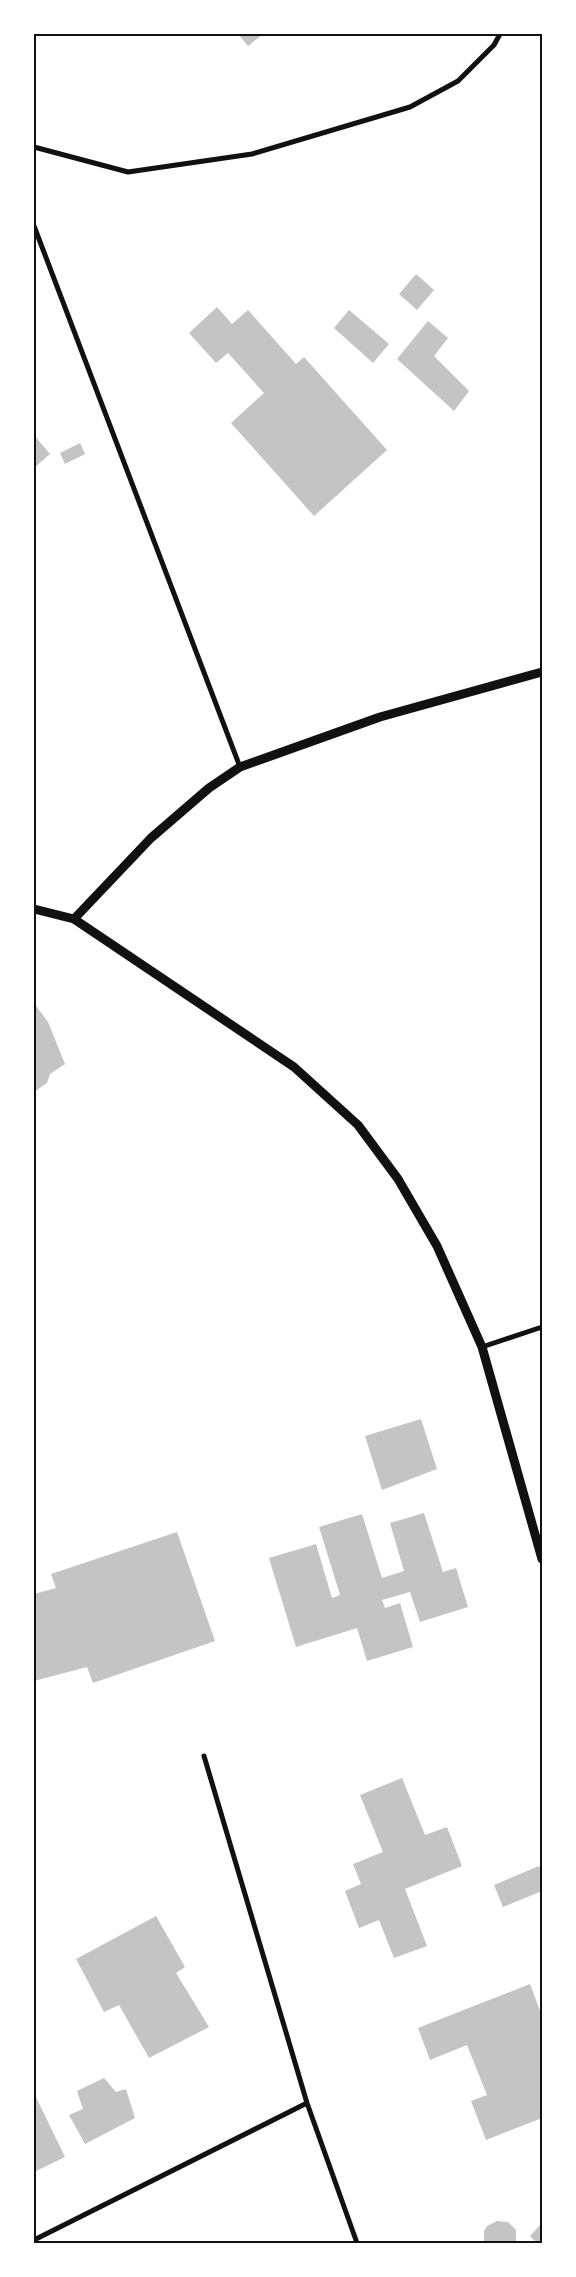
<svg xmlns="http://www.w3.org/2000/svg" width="576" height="2277" font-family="'IBM Plex Sans',sans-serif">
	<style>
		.building { fill: #c4c4c4 }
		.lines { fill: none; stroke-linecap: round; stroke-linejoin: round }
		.minor { stroke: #111; stroke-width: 5 }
		.tertiary { stroke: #111; stroke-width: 9 }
		.neatline { fill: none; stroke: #111; stroke-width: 2 }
	</style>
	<rect width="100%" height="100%" fill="#fff"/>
	<path class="building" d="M238,34H263L248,46Z
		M416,274L434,290L417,310L399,294Z
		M217,307L232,324L248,310L296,364L304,357L387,450L314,516L231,423L264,393L228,353L216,363L189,333Z
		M349,310L389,344L373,363L334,328Z
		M428,321L448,338L434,356L469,391L454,411L397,359Z
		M34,435L50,454L34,468Z
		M80,443L85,454L65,464L60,453Z
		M34,1003L48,1022L65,1064L50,1074L47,1083L34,1092Z
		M421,1419L437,1469L382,1490L365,1436Z
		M424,1513L443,1572L456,1568L468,1607L420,1622L410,1592L382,1600L385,1608L400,1603L413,1647L367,1661L357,1628L296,1647L269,1558L316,1544L332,1598L340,1595L319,1527L362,1514L382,1578L404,1571L390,1523Z
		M177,1532L215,1641L93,1683L87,1667L34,1681V1594L56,1588L51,1574Z
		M402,1778L425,1835L447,1827L462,1866L405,1889L427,1946L394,1958L379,1920L359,1928L345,1891L361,1884L353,1864L383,1852L360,1795Z
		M539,1866L542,1873V1891L503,1907L494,1885Z
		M156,1916L185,1967L176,1973L209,2027L149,2058L119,2005L104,2012L76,1959Z
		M530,1984L542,2016V2118L486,2140L471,2101L487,2095L467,2045L430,2060L418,2028Z
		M104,2078L116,2092L126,2089L135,2118L85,2144L69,2115L83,2109L77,2091Z
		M34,2093L65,2157L34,2172Z
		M497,2221L508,2222L516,2230V2243H484V2231L487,2226Z
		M542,2223V2243H537L530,2236Z"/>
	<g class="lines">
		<path class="minor" d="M34,147L128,172L252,154L410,107L458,81L494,45L500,34
			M34,226L240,767
			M482,1347L542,1327
			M204,1756L307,2103L357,2243
			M34,2240L307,2103"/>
		<path class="tertiary" d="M34,909L74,919L294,1067L358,1125L398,1179L437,1246L482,1347L542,1559
			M74,919L151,838L209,788L240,767L380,717L542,672"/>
	</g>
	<rect width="576" height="2277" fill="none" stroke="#ffffff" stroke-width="70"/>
	<rect x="35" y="35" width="506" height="2207" class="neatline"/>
</svg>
